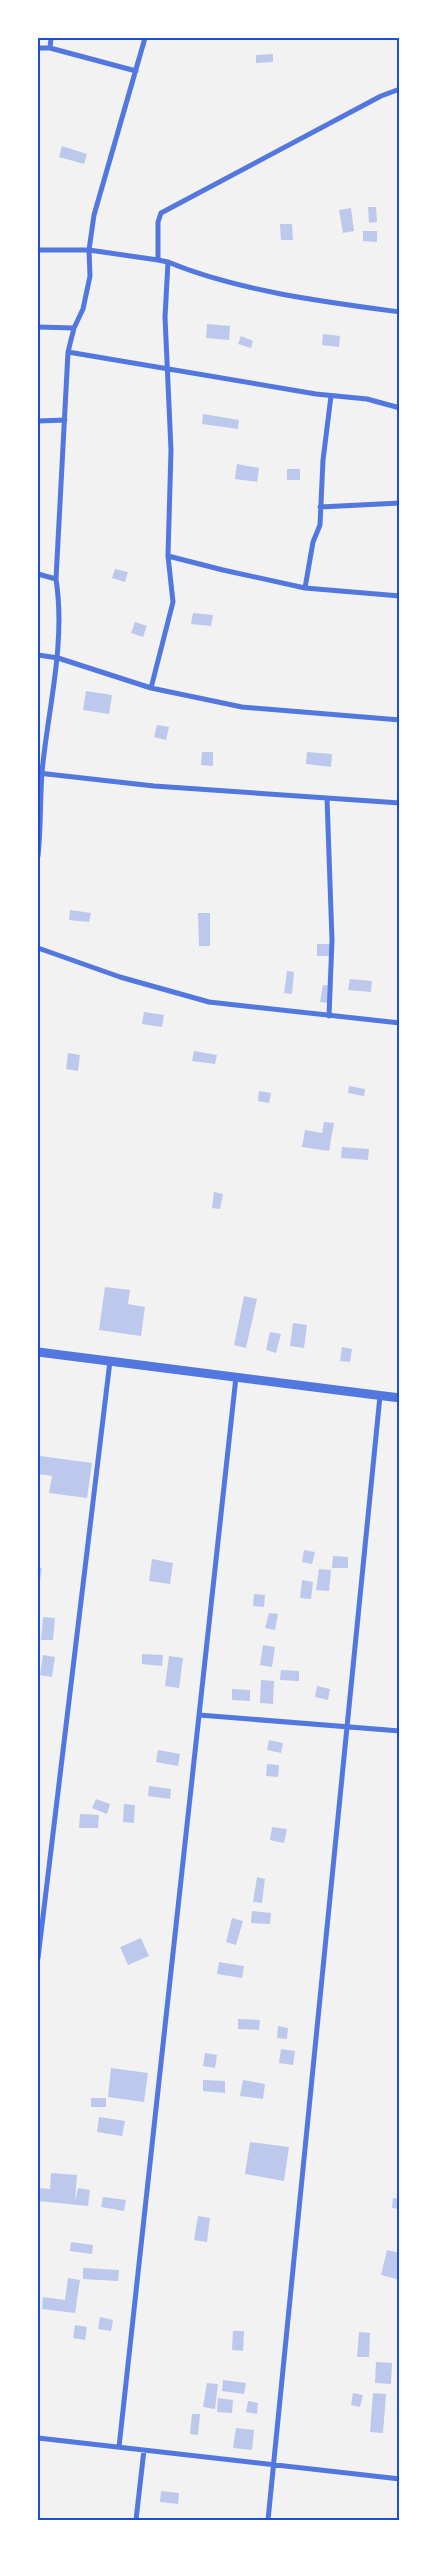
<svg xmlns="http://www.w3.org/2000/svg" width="437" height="2558" font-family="Figtree,sans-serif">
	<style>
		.building { fill: #bdc9ec }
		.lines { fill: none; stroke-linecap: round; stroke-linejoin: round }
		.minor { stroke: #5277de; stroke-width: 5 }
		.tertiary { stroke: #5277de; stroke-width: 9 }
		.neatline { fill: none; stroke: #1d4ed8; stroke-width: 2 }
	</style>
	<rect width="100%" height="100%" fill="#f2f2f2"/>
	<path class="building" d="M273,54V62L256,63V55Z
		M62,146L87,154L84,164L59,157Z
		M368,207H376L377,222L369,223Z
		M351,208L354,231L343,233L339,210Z
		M280,224H292L293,240H281Z
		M363,231H377V242L363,241Z
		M207,324L230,326L229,340L206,338Z
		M323,334L340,336L339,347L322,345Z
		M241,336L253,341L251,348L238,344Z
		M203,414L239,420L238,429L202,424Z
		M237,464L259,468L257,482L235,479Z
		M287,469H300V480H287Z
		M115,569L128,572L125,582L112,578Z
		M193,613L213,615L211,626L191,624Z
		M135,622L147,626L143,637L131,633Z
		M86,691L112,695L109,714L83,710Z
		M157,725L169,727L166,740L154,737Z
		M202,752H213V766L201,765Z
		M307,752L332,754L331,767L306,764Z
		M70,910L91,913L89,922L69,920Z
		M198,913H210V946H199Z
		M317,944H332V956H317Z
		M287,971L294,972L292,994L284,993Z
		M350,979L372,981L371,992L348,990Z
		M323,985L333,986L330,1003L320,1002Z
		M144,1012L164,1015L162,1027L142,1024Z
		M194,1051L217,1055L215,1064L192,1061Z
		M68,1053L80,1055L78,1071L66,1069Z
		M349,1086L365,1089L364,1096L348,1093Z
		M259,1091L271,1093L269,1103L258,1101Z
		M324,1122L334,1123L329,1151L302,1147L305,1130L322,1133Z
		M342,1147L369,1149L368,1160L341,1158Z
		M214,1192L223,1194L220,1209L212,1208Z
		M105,1287L130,1290L128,1304L145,1307L141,1336L99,1330Z
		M244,1296L257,1299L246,1348L234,1345Z
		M293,1323L307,1325L304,1348L290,1346Z
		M270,1332L281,1334L276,1353L266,1350Z
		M342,1347L352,1349L350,1362L340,1361Z
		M40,1456L92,1463L87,1498L49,1493L52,1476L38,1474Z
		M304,1550L315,1552L312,1564L302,1562Z
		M333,1556L348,1557V1568H332Z
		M152,1559L173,1563L170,1584L149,1581Z
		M38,1567L42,1568L40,1580H38Z
		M319,1569L331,1570L329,1591L316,1590Z
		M302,1580L313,1582L311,1599L300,1598Z
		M254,1594L265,1595L264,1607L253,1606Z
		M269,1613L278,1614L275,1630L265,1628Z
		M43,1617L55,1618L53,1640H41Z
		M263,1645L275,1647L272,1667L260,1665Z
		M142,1654L163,1655L162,1666L142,1664Z
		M43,1655L55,1657L52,1677L40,1675Z
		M169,1656L183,1658L179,1688L165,1686Z
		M281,1670L299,1671V1681L280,1680Z
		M261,1680L274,1681L273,1704L260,1703Z
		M317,1686L330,1689L328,1700L315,1697Z
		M232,1689L250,1690V1701L232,1700Z
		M269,1740L283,1743L281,1753L267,1750Z
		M158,1750L180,1754L178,1766L156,1762Z
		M267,1764L279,1765L278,1777L266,1776Z
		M149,1786L171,1789L170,1799L148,1796Z
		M96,1799L110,1804L107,1814L92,1808Z
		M124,1804L135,1805L134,1823L123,1822Z
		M80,1814L99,1815L98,1828H79Z
		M272,1827L287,1829L284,1843L270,1840Z
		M257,1877L265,1879L262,1903L253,1902Z
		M252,1911L271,1913L270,1924L251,1923Z
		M232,1918L243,1921L236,1945L226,1942Z
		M141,1938L149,1956L128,1965L120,1947Z
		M219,1962L244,1966L242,1978L217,1974Z
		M238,2019L260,2020L259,2030L238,2029Z
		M278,2026L288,2028L287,2039L277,2038Z
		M281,2049L295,2051L293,2065L279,2063Z
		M205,2053L217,2055L215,2068L203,2066Z
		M111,2068L148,2073L144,2102L108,2097Z
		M203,2080L225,2081V2093L203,2091Z
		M243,2080L265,2084L263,2099L240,2096Z
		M91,2098H106V2107H91Z
		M99,2117L125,2121L122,2136L97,2132Z
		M250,2142L289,2147L284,2181L245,2174Z
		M51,2173L77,2175L75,2201L78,2188L90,2190L88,2206L38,2201V2188L50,2189Z
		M103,2197L126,2200L124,2211L101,2207Z
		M393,2198L400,2199V2209L392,2208Z
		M198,2216L210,2218L207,2242L194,2240Z
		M71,2242L93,2245L92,2254L70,2251Z
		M387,2250L400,2253V2280L381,2275Z
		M83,2268L119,2270L118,2281L83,2279Z
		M68,2278L80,2280L75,2313L42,2309L43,2297L65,2300Z
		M100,2317L113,2320L111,2331L98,2329Z
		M75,2325L87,2327L85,2340L73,2338Z
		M233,2331H244L243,2351L232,2350Z
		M359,2332L370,2333L369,2357H357Z
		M376,2362L392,2363L391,2384L375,2383Z
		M223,2380L246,2383L244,2394L222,2391Z
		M207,2383L218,2384L215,2409L203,2407Z
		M353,2393L363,2395L360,2407L351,2405Z
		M373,2393L386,2394L383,2433L370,2432Z
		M218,2398L233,2400L232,2413L217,2412Z
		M248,2401L258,2403L257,2414L246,2412Z
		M192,2414H200L198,2435L190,2434Z
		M236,2428L254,2430L252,2450L233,2448Z
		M161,2491L179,2493L178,2504L160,2502Z"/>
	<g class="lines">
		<path class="minor" d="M38,48H50L136,71
			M50,48L51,38
			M38,250H89L158,260V222L161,213L381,96L400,89
			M168,262C238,291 325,302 400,312
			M38,327L74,328
			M68,352L316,394L367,399L400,408
			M38,421L65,420
			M320,507L400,503
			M168,556L223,570L305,588L400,596
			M38,574L56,579
			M305,588L313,542L320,525L323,460L331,396
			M38,655L58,658L151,688L242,707L400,720
			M151,688L173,602L168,556L171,450L165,317L168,262L158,260
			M38,773L154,786L400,803
			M327,798L332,940L329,1016
			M38,856C41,828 40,800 42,772C48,708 66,644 56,579L68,352L74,328L83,309L90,276L89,250L94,215L145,38
			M38,948L120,977L209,1002L400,1023
			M199,1715L400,1731
			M38,1958L110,1361
			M38,2438L400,2479
			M119,2447L236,1377
			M136,2520L144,2450
			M268,2520L380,1396"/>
		<path class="tertiary" d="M38,1352L400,1398"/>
	</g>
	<rect width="437" height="2558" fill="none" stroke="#ffffff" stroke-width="78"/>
	<rect x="39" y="39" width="359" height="2480" class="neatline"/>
</svg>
